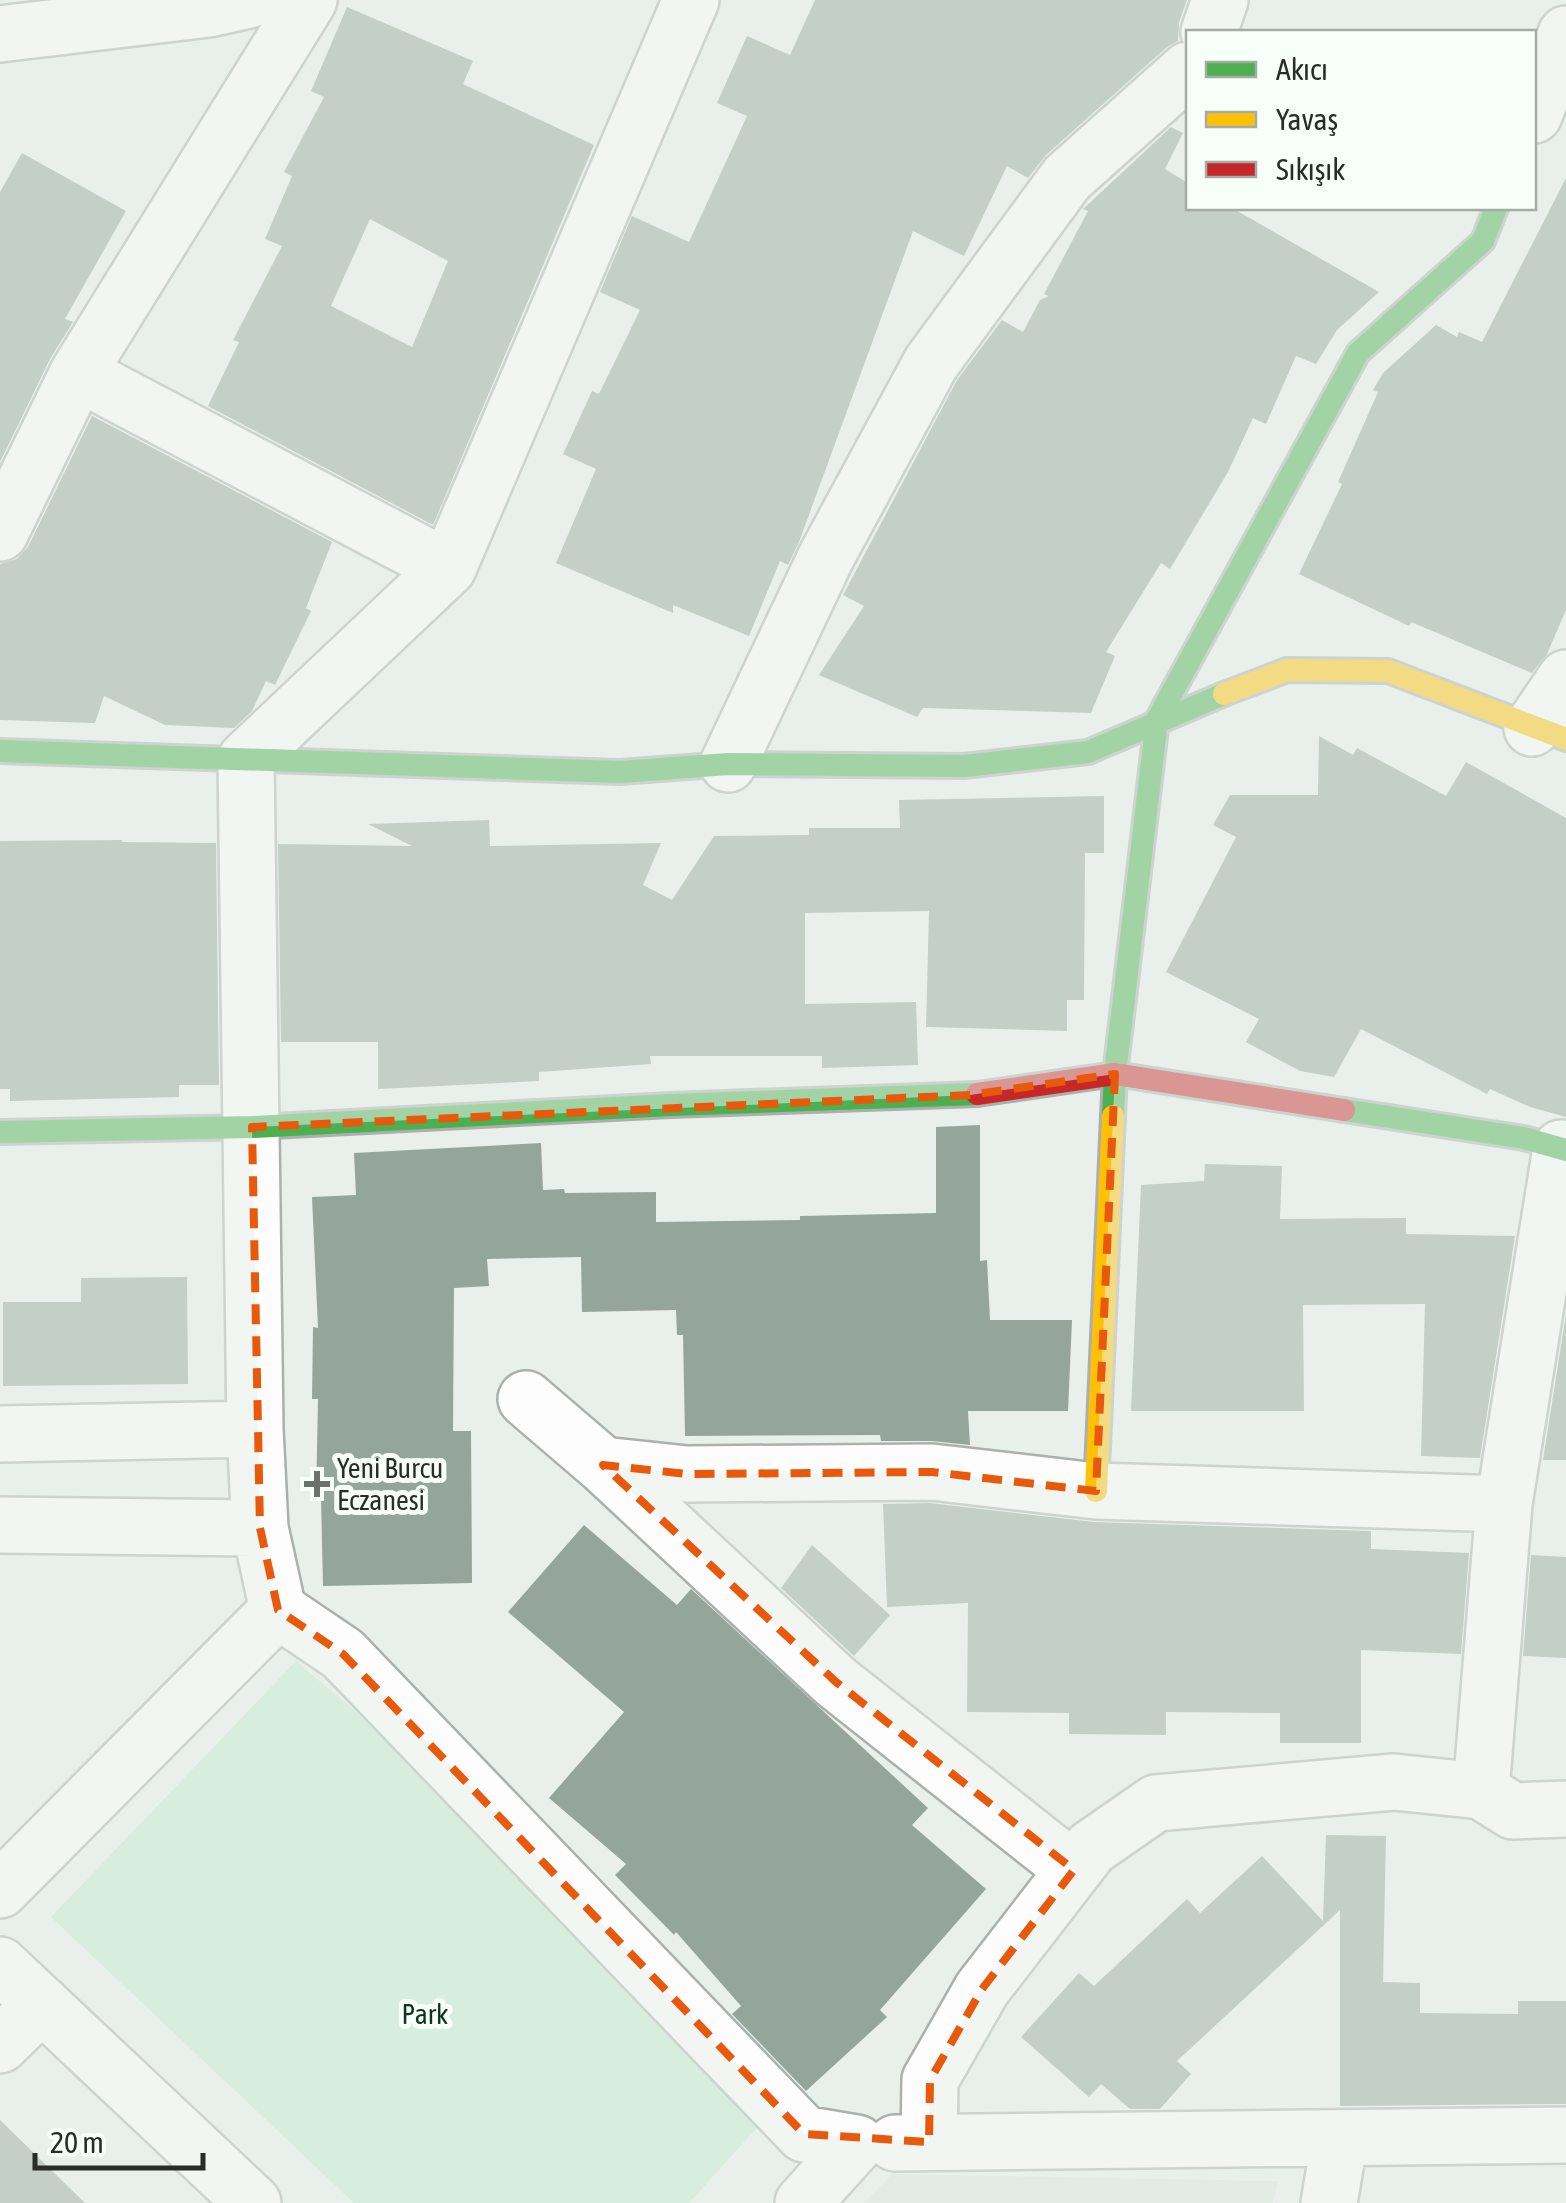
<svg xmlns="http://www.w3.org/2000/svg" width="1566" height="2203" font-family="'Asap Condensed',sans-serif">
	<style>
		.built { fill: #d9e6dd }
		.green { fill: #c1e9ce }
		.building { fill: #94a69b; fill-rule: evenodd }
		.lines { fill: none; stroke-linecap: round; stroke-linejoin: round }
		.street-casing { stroke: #abb0ad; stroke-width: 60 }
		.fast-casing { stroke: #abb0ad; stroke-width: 28 }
		.slow-casing { stroke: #abb0ad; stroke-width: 28 }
		.jam-casing { stroke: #abb0ad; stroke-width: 28 }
		.street { stroke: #fcfdfc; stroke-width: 55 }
		.fast { stroke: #4caf50; stroke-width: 22 }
		.slow { stroke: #ffc107; stroke-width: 22 }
		.jam { stroke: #c62828; stroke-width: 22 }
		.marked { fill: none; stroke: #e8590c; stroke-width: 8; stroke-dasharray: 20 12; stroke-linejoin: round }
		.poi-dot { fill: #6c716e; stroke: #f7fff9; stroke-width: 4 }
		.labels { text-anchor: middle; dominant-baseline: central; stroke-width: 10; stroke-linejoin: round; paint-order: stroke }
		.poi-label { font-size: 28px; fill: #292d2a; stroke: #f7fff9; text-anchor: start }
		.park-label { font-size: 28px; fill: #11321e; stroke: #f7fff9 }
	</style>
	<rect width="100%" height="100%" fill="#e9f0eb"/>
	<path class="built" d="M892,2174L1278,2181L1273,2203H864Z"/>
	<path class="green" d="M296,1661L583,1904L763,2121L689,2203H354L51,1917Z"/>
	<path class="building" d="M815,0H1187L1179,22L1178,41L1167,47L1046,155L1028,178L1007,166L964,256L913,231L799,542L788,565L780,561L749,636L673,605V613L556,563L596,469L563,454L592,391L599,394L640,310L600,292L632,216L689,242L747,116L717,103L747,36L790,55Z
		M347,7L473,61L463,84L594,145L433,525L208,406L239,342L233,340L282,246L265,239L292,176L284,172L324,97L311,91ZM370,219L448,261L412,347L331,306Z
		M1171,127L1183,133L1165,169L1188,183V208H1232L1379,292L1337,330L1316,364L1296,356L1266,424L1253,418L1228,472L1170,569L1161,563L1106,652L1115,656L1091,713L923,708L917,717L819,675L864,606L843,595L957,380L1002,320L1023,332L1040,300L1049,296L1044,294L1088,211L1083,209Z
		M22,153L126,211L65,319L73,322L50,359L0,462V192Z
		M1566,178V610L1547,654L1532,673L1411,622L1409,626L1299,574L1342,484L1338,482L1378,392L1373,390L1383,373L1436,325L1457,337L1459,332L1482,342Z
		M92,416L332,542L306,608L311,611L275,685L266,681L252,711L234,728L165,725L104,696L95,723L0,720V564L17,559L28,547Z
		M1319,736L1353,755L1357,748L1446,796L1466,762L1566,818V1117L1530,1107L1490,1089L1487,1094L1361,1029L1334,1077L1300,1071L1246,1042L1259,1019L1166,972L1236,837L1213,825L1230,795H1318Z
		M1104,796V853H1085L1084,1000H1067V1031L926,1027L929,911L805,913V1004L916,1002L918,1065L822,1068V1056H650L651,1064L539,1072V1081L378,1089V1042H281L278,844L412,846L368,824L489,820L490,846L661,843L643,885L672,900L714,836L809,835V828H900L899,800Z
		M122,840V842L216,843L219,1085H179V1097L10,1101V1089H0V841Z
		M980,1125V1261L987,1260L990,1320H1072L1068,1411H968L970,1445L932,1441H881L880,1435L685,1436L683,1335H677L676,1310L582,1312L581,1257L487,1259L489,1286L454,1288L453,1431H471L472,1583L323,1586L321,1498H316L318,1399H312L313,1327L318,1328L312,1197L356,1195L354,1153L541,1143L543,1190L564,1189L565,1193L656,1192V1222L800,1220V1216L936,1213V1127Z
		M1205,1164L1282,1166L1280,1219L1406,1218V1234L1515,1236L1480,1458L1421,1456L1425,1304L1303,1305L1304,1411H1131L1141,1185L1204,1181Z
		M187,1277L188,1384L3,1386V1302H81V1278Z
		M1566,1314V1460H1543Z
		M930,1503L1094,1522L1371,1531V1549L1469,1553L1461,1654L1361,1650V1743H1280V1713L1166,1712V1735L1069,1734V1713L967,1712L968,1603L887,1607L883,1504Z
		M584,1525L677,1605L691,1589L928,1808L912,1825L986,1889L880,2010L887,2017L806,2091L732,2014L741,2006L676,1932L674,1935L615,1875L626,1864L549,1798L624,1712L508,1612Z
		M812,1545L890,1615L854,1656L781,1588Z
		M1531,1555L1566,1557V1658L1523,1656Z
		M1326,1835L1386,1836L1383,1982L1420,1983V2013L1518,2014V2001H1566V2104L1340,2106V1910L1177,2061L1191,2074L1160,2109H1130L1101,2084L1089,2097L1021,2037L1079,1973L1094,1986L1187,1899L1200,1913L1262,1856L1323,1921Z
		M0,2120L85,2203H0Z"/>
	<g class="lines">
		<defs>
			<path id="street" d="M1209,32L1220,0
				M0,34L209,9L249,0
				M1534,115L1566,34
				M78,373L448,568L691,0
				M0,533L78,373L309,0
				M1532,728L1566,678
				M728,764L826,557L931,363L1067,178L1188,70
				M526,1399L603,1465L687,1474L932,1472L1096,1491L1504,1504
				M0,1434L255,1429
				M603,1465L836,1682L1074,1870
				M0,1525L260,1528
				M278,1610L260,1528L255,1429L246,759L448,568
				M1481,1791L1504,1504L1561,1148
				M0,1890L278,1610L343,1654L804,2134L857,2143L803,2203
				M0,1965L253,2203
				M0,2045L42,2004
				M929,2142L930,2080L982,1989L1091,1848L1156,1803L1394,1782L1481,1791L1513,1811L1566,1809
				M895,2143L1566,2135
				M1329,2203L1340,2138"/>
			<path id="fast" d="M0,751L620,772L728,764L964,766L1088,752L1224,694
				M1344,1110L1524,1138L1566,1150
				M1113,1116L1115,1074L1157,720L1358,353L1483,241L1496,208
				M0,1132L252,1127L670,1105L977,1094"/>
			<path id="slow" d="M1224,694L1287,670L1388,671L1566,739
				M1096,1491L1113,1116"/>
			<path id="jam" d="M977,1094L1115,1074L1344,1110"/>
		</defs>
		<use href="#street" class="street-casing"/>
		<use href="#fast" class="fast-casing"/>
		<use href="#slow" class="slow-casing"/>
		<use href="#jam" class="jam-casing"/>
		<use href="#street" class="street"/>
		<use href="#fast" class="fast"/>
		<use href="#slow" class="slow"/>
		<use href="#jam" class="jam"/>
	</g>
	<path d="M0 0H1566V2203H0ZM1115,1074L1096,1491L932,1472L687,1474L603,1465L836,1682L1074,1870L982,1989L930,2080L929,2142L804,2134L343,1654L278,1610L260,1528L252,1127L970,1095Z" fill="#e9f0eb" fill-opacity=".55" fill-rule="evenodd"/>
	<path class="marked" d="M1115,1074L1096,1491L932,1472L687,1474L603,1465L836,1682L1074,1870L982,1989L930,2080L929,2142L804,2134L343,1654L278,1610L260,1528L252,1127L970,1095Z"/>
	<path class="poi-dot" d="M312 1469h10v10h10v10h-10v10h-10v-10h-10v-10h10z"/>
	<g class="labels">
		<g class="poi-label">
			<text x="337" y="1468">Yeni Burcu<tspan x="337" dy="32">Eczanesi</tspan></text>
		</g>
		<g class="park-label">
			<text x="425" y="2014">Park</text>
		</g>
	</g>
	<rect x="1186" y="30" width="350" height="180" fill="#f7fff9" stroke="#a5aba6" stroke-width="2.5"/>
	<rect x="1206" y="62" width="50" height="15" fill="#4caf50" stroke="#a5aba6" stroke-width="2.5"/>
	<text x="1276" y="80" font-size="30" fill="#292d2a">Akıcı</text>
	<rect x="1206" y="112" width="50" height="15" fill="#ffc107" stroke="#a5aba6" stroke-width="2.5"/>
	<text x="1276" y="130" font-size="30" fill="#292d2a">Yavaş</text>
	<rect x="1206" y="162" width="50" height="15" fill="#c62828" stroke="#a5aba6" stroke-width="2.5"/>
	<text x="1276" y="180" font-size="30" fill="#292d2a">Sıkışık</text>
	<path d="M35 2153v15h168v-15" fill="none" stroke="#292d2a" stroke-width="5"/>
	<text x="50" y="2153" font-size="30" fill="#292d2a" stroke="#f7fff9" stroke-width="8" paint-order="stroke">20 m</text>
</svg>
